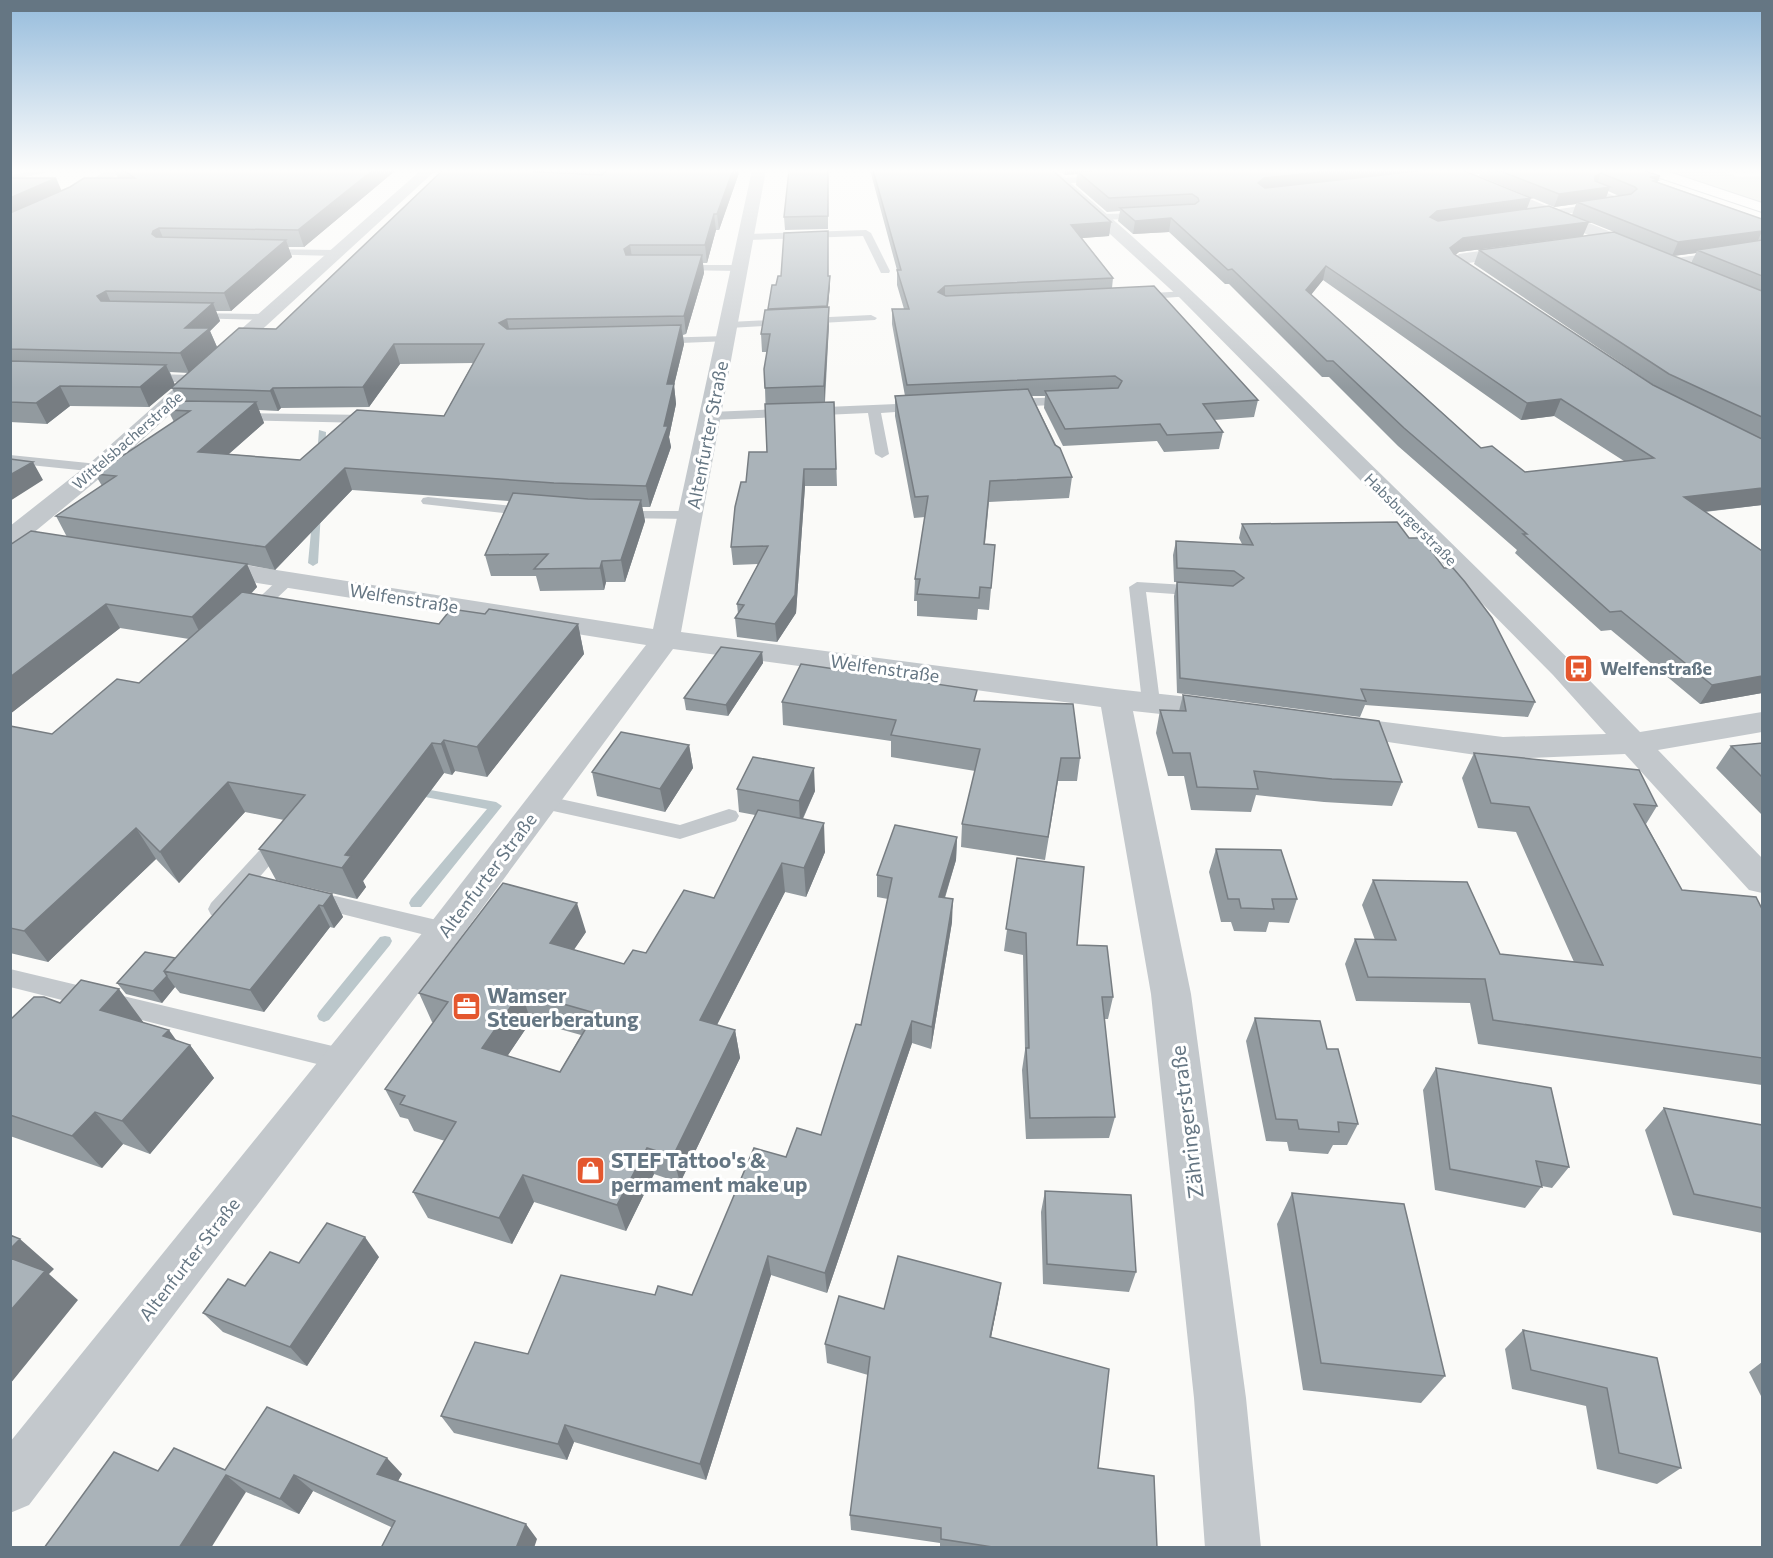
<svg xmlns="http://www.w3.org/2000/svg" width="1773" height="1558" font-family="Commissioner,sans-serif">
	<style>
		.green { fill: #dadfd7 }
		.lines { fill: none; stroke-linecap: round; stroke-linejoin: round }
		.stream { fill: #bbc7cb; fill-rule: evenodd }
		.secondary-casing { stroke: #b3babf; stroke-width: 2 }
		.lane { fill: #c3c8cc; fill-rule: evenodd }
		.street { fill: #c3c8cc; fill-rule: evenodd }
		.secondary { fill: #fff; fill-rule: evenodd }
		.wall { fill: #929a9f; fill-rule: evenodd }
		.shaded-wall { fill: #777d82 }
		.building { fill: #aab3b9; stroke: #777d82; stroke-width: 1.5; fill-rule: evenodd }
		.labels { text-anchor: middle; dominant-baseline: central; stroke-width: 6; stroke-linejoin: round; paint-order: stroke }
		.far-street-label { font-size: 15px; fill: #657683; stroke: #fff }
		.street-label { font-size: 18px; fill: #657683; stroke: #fff }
		.poi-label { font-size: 18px; font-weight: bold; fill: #657683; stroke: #fff; text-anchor: start }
		.near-poi-label { font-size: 21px; font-weight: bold; fill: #657683; stroke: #fff; text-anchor: start }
		.near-street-label { font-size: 21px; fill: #657683; stroke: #fff }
	</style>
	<rect width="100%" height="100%" fill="#fafaf8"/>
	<path class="green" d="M1662,170H1717L1740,177L1762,176V204Z"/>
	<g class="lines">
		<path class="stream" d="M319,430L326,432L325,457L321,460L317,457Z
			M317,508L321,511L318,563L313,566L308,563L313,511Z
			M414,787L496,802L502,806L421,907H411L409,903L411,899L487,809L410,794L408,791Z
			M385,936L390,937L392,941L390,945L329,1020L324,1022L319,1020L317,1016L319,1012L380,937Z"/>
		<defs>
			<path id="secondary" d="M1643,170H1663L1762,203V212L1645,173Z"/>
		</defs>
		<use href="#secondary" class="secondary-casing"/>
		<path class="lane" d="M41,170H58L10,180V175Z
			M1466,170H1492L1488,173L1441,178L1437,175Z
			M1105,176V180L1102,181L1060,184L1056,181L1060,178Z
			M1595,188L1629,202L1625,205L1539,218L1534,215L1539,212L1614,201L1592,193L1591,191Z
			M1148,213V217L1145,218L1103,220L1098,217L1103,214Z
			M866,230L871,233L890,271L889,273H881L863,236L747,240L742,237L747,234Z
			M263,249L335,250L340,253L335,256L260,254V250Z
			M1720,252L1725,255L1724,257L1669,265L1664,262L1669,259Z
			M677,265H741L746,268L741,271L673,270V266Z
			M1186,291L1190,292V296L1137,300L1132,297L1137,294Z
			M192,313L264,314L270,317L264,320L188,318L186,316Z
			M871,315L877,318L875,320L729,328L723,325L729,322Z
			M726,336L732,339L730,341L656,344L650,341L656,338Z
			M147,374L195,375L201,379L195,383L143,381V375Z
			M1070,397L1076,401L1074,404L1010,407L1004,403L1010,399Z
			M920,403L926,407L924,410L881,413L889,454L882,458L875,454L868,413L711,420L705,416L711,412Z
			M237,413L368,415L374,419L368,423L232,420L231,417Z
			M10,455L98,464L105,468L98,472L10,463Z
			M428,497L530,508L537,512L530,516L423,504L421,501L423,498Z
			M619,511H691L698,515L691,519L614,518L612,515Z
			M288,574L296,579L294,582L257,617H245L243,614L245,611L282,576Z
			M1137,582L1202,586L1210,591L1202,596L1146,592L1160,702L1157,706H1145L1142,702L1129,587Z
			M542,795L680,825L729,809L736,811L739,816L736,821L680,839L535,807L532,802L535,797Z
			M275,838L282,841L285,846L282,851L227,915L219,917L211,915L208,909L211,903L268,841Z
			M310,890L445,922L453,925L456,931L453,937L445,940L302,904L299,898L302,892Z
			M10,969L345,1049L354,1052L357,1060L354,1068L345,1071L10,987Z"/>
		<path class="street" d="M107,170H124L76,201L10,232V221L66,195Z
			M421,170H436L106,473L32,534L73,541L77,546L73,551L64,554L10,547V526L90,463Z
			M752,170H766L681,632L1115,689L1225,701L1236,704L1240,711L1236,718L1225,721L1133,711L1191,994L1246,1398L1261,1548H1205L1194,1398L1151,994L1101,707L673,649L458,941L29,1505L10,1513V1442L432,921L646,645L207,575L198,573L194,567L198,561L207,559L653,629Z
			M1040,170H1055C1158,255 1252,348 1347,441C1446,538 1545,633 1640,732L1762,712V732L1658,750L1762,858V893L1749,890L1625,754L1503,759L1327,733L1322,726L1327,719L1338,716L1503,737L1606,734L1553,675L1180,298Z
			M1439,170H1458L1648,247L1650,251L1648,255H1636L1441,173Z
			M1520,246L1528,251L1526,255L1468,263L1495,283L1498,287L1495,291H1483L1448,263L1459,254L1465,253Z"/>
		<use href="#secondary" class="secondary"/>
	</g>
	<path class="wall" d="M114,170H396L304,247H288L292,257L231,311H216L220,321L210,331L217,347L276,329L545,170L544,173H551L550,170H740L719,230H716L707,263H703L704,273L686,334L683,335L684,344L674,385L676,404L669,437L671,447L650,507H642L645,521L625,582H606L604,590L540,591L536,576H491L485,555L509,501L352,490L275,570L247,565L257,587L251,594L439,624L485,614L578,624L584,654L487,777L455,771L452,775L444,773L363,881L366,887L357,899L276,880L259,849L284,820L245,812L179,883L156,859L48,962L10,953V726L52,734L139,683L189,639L120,628L10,714V545L67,537L56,516L102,486L95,474L174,422L168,410L178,402L172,388L149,407L70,406L47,424L10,422V178H56L61,191L118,178ZM473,363L444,416L300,460L229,454L264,423L259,410L278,411L281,408L369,407L400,364ZM170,372L189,373L175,385Z
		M828,170V229L785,230L784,217Z
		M870,170H1052L1111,222L1109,236L1082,238L1113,278L1112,288L1258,400L1254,417L1214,420L1223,432L1219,449L1164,452L1157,441L1063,446L1044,408L1045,396H1032L1072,477L1069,498L989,502L985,544L995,545L989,610L978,609L977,620L917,616V601H914L915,579L925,517L914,518L895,416V396H905L892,324V309H904L897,285V270Z
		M1058,170H1462L1527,209L1583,236L1459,252L1455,255L1653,385L1658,388L1474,264L1479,250L1614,232L1572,215L1576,204L1554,207L1479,176L1481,170H1642L1658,182L1762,219V505L1705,512L1762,693L1700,704L1611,630L1601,631L1515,553L1517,550L1398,446L1329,377H1322L1229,284H1225L1169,232L1133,234L1118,221L1120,211L1107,212L1076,185L1077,174L1065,175ZM1608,191L1619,196L1606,198ZM1696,253L1691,263L1674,256ZM1323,280L1521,420L1554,416L1624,461L1525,472L1481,448L1311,294Z
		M828,276L830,285L828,307L829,325L825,402H834L837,486H805L796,613L777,642L737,637L735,618L738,614L737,604L758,564L733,565L731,547L746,482L767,452L765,388L767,352H762L761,334L776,285Z
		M1242,524L1409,538L1535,702L1528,717L1365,705L1360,717L1177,693L1174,596L1177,582H1174L1173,555L1176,541L1242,544L1239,538Z
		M762,652L763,663L728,716L686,710L684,698Z
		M1183,695L1402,782L1392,806L1324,802L1256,795L1251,812L1191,810L1184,776H1168L1156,733L1160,710L1179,711Z
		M977,701L1080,758L1077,781H1058L1045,860L961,847L962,824L975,771L891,757V741L783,725L782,702Z
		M1762,743V815L1716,768L1731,746Z
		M689,745L693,768L665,812L597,796L592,772Z
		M1474,753L1657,806L1646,824L1682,890L1762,909V1085L1478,1044L1470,1003L1356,1001L1345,964L1355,939L1375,940L1362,905L1373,880L1500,954L1574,962L1516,832L1478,828L1462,778Z
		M737,789L815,791L803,819L825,852L806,897L785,892L717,1025L735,1030L740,1058L680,1183L654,1174L626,1231L534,1202L512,1244L428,1218L413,1192L445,1141L414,1131L408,1119L400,1117L385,1089L434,1022H432L419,993L586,932L573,950L624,964L646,953L714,898L755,815L739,812ZM531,1021L581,1035L560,1072L507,1056Z
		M957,837L956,860L945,898L952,922L931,1049L912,1043L827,1293L771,1275L706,1480L574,1442L567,1460L454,1433L441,1416L528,1354L655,1295H692L786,1157L821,1135L861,1025L888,899L877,897V875Z
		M1216,849L1297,899L1289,923L1269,922L1266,932L1234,931L1231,922H1221L1209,872Z
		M1017,858L1113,997L1108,1019H1104L1115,1117L1109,1138L1026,1139L1022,1070L1025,1050L1023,955L1004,951Z
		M332,894L343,917L334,928L330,927L264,1012L180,993L175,987L162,1003L126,994L117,983Z
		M60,1003L144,1023L176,1041L190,1045L214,1078L150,1154L123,1144L102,1168L10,1136V1020Z
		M1255,1018L1327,1049L1358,1124L1347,1145H1333L1328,1154L1289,1151L1287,1142L1266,1141L1246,1041Z
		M1436,1068L1569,1167L1552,1188L1542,1186L1525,1208L1435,1190L1423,1090Z
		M1664,1108L1762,1125V1233L1673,1215L1645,1130Z
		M1045,1191L1136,1272L1129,1292L1043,1284L1041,1212Z
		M1292,1193L1445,1376L1421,1403L1303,1390L1277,1224Z
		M379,1257L307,1366L223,1332L203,1313L299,1263Z
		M1001,1283L991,1338L1098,1468L1157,1548H940V1543L851,1530L850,1515L868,1375L827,1363L825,1344L884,1309Z
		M1523,1330L1657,1358L1681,1468L1657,1484L1597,1469L1586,1406L1512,1389L1505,1349Z
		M1762,1362V1398L1749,1372Z
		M225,1470L402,1474L398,1481L537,1539L391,1527L313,1491L299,1514L246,1492L158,1471Z"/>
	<path class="shaded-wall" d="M373,170H396L304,247L298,230Z
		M533,170H545L536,184Z
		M733,170H740L719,230L717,214Z
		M1065,170H1140L1078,172L1077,174L1065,175Z
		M1338,170H1438L1256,196L1258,183L1264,178Z
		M1601,173L1596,186L1595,176Z
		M1660,176L1653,193L1650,177Z
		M56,178L63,194L10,218V198Z
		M1610,187L1605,200L1577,202L1576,204L1554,207L1559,194Z
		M1531,198L1526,211L1433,225L1430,217L1437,211Z
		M714,214L716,230L707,263L705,245Z
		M1171,218L1169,232L1133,234L1135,221Z
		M1111,222L1109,236L1070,239L1071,225Z
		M1589,222L1583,236L1459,252L1446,263L1450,248L1463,238Z
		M159,228L166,245L152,234L153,231Z
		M1762,231L1756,245L1697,250L1696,253L1672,256L1678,242Z
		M286,240L292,257L231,311L224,293Z
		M630,245L633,263L627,266L624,249Z
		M702,255L704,273L686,334L684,316Z
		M1326,266L1323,280L1303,305L1306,290Z
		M830,276V285L827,315V306Z
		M945,286V301L938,292Z
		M106,291L114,310L106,315L97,296Z
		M213,303L220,321L210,331L217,347L189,373L180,353L185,328Z
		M829,307V325L824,405V386Z
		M507,319L511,338L499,323Z
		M681,325L684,344L674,385L676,404L669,437L671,447L650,507L646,486L664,426L667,384Z
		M394,344L400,364L369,407L363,387Z
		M166,365L175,385L149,407L140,387Z
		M60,386L70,406L47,424L36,403Z
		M273,388L281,408L278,411L270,391Z
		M1561,399L1554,416L1521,420L1527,403Z
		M256,402L264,423L207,473L198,452Z
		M33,462L43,480L10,501V475Z
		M345,468L352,490L275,570L265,547Z
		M804,469L805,486L796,613L777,642L775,624Z
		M1762,488V505L1674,515L1684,497Z
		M641,500L645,521L625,582L621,560Z
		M602,561L606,582L604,590L600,568Z
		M247,564L257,587L204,641L192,617Z
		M106,604L120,628L10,714V677Z
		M578,624L584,654L487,777L477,747Z
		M762,652L763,663L728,716L726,705Z
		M1762,676V693L1700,704L1712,685Z
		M444,740L455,771L452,775L441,744Z
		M432,743L444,773L363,881L366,887L357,899L342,868L345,855Z
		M689,745L693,768L665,812L660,789Z
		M814,768L815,791L800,824L799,801Z
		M228,782L245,812L179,883L160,852Z
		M824,823L825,852L806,897L804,868Z
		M136,828L156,859L48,962L24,931Z
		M957,837L956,860L938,919L939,897Z
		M782,863L785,892L705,1048L700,1020Z
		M332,894L343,917L334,928L323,906Z
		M953,899L952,922L931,1049L932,1027Z
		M577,903L586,932L559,972L550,943Z
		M319,905L330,927L264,1012L250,990Z
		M167,976L175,987L162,1003L153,991Z
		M119,989L144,1023L100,1010Z
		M521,992L531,1021L494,1076L482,1048Z
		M912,1021V1043L827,1293L825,1273Z
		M169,1030L184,1051L190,1045L214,1078L150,1154L122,1121L163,1036Z
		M735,1030L740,1058L680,1183L673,1156Z
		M95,1112L123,1144L102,1168L72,1136Z
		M647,1148L654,1174L626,1231L617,1205Z
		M523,1175L534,1202L512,1244L499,1218Z
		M365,1237L379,1257L307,1366L290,1347Z
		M20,1239L54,1269L49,1274L78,1300L10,1384V1249Z
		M768,1256L771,1275L706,1480L700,1464Z
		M1001,1283L998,1303L987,1356L990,1337Z
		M565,1425L574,1442L567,1460L558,1444Z
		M387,1458L402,1474L392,1491L377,1474Z
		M226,1475L246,1492L211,1548H179Z
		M294,1475L313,1491L299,1514L280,1499Z
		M526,1524L537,1539L534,1548H516Z"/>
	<path class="building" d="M123,170H373L298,230L159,228L153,231L152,234L156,237L286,240L224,293L106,291L97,296L101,301L213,303L185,328H210L180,353L10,349V213L70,187L84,178H135Z
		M443,170H533L534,172L602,175L607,170H733L717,214H714L705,245H630L624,249L626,255H702L684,316L507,319L499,323L507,329L681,325L667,384H674L664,426H668L646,486L554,483L345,468L265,547L56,516L116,476L95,474L190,411L168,410L180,401L256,402L198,452L300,460L357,410L444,416L484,344H394L363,387L273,388L270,391L171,388L239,328L276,329Z
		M789,170H828V216L784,217Z
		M873,170H1052L1111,222L1071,225L1113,278L945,286L938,292L946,296L1154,286L1258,400L1203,404L1223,432L1167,435L1160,424L1065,429L1045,391L1118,388L1122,381L1115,376L907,385L892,309H909L897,270H901Z
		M1106,170H1338L1264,178L1258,183L1265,188L1428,170H1462L1531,198L1437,211L1430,217L1438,221L1549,206L1589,222L1463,238L1450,248L1454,254L1653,385L1762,439V488L1684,497L1762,551V676L1712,685L1621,611L1610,612L1523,534H1527L1404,428L1333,361H1327L1232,269L1228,270L1171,218L1135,221L1120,208L1195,204L1199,201L1198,198L1192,194L1109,198L1078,172ZM1326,266L1527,403L1561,399L1654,458L1525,472L1492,446L1481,448L1306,290Z
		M1498,170H1642L1660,176L1650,177L1658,180L1653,181L1762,219V231L1678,242L1577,202L1631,194L1637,189L1635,187L1601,173L1595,176V181L1610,187L1559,194Z
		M10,178H56L10,198Z
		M828,231V276H830L827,306L768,309L772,285H776L778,276H781L784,233Z
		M1614,232L1762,291V417L1669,374L1479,250Z
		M1762,240V276L1697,250Z
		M829,307L824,386L765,388L764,369L770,334H761L765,310Z
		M10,361L166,365L140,387L60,386L36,403L10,402Z
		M1028,389L1055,445L1060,448L1072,477L990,481L984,544L995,545L991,588L980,587L979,598L917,594L920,579H915L928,496L915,497L895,396Z
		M834,402L836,469H804L795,595L775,624L735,618L744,605L737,604L768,546L731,547L735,507L741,482H746L749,452H767L765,404Z
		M10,459L33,462L10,475Z
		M513,493L588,499L641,500L621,560L602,561L600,568L534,569L548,554L485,555Z
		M1397,522L1409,538H1422L1444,568H1453L1465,582L1492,618L1535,702L1361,689L1366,701L1180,678L1177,582L1233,586L1244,578L1234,571L1177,568L1176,541L1253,545L1242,524Z
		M31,531L247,564L192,617L106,604L10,677V545Z
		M242,592L439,624L451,609L485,614L489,609L578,624L477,747L444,740L441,744L432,743L345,855L351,856L342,868L259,849L305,795L228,782L160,852L136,828L24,931L10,928V726L52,734L117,679L139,683Z
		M721,647L762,652L726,705L684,698Z
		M801,664L977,690L974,701L1073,704L1080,758H1061L1048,837L962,824L980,749L891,735L896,720L782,702Z
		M1183,695L1379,721L1402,782L1332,779L1254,771L1258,789L1197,787L1190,753H1173L1160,710L1186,711Z
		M621,732L689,745L660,789L592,772Z
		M1762,743V777L1731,746Z
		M1474,753L1639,770L1657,806L1634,804L1682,890L1756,897L1762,909V1058L1493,1020L1485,979L1368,977L1355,939L1396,940L1373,880L1467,882L1500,954L1603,965L1529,807L1491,803Z
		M753,757L814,768L799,801L737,789Z
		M758,810L824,823L804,868L782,863L700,1020L735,1030L673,1156L647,1148L617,1205L523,1175L499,1218L413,1192L456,1122L400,1104L405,1096L385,1089L448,1002L419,993L503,883L577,903L550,943L624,964L633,950L646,953L684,890L714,898ZM521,992L595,1013L560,1072L482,1048Z
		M895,825L957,837L939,897L953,899L932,1027L912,1021L825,1273L768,1256L700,1464L565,1425L558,1444L441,1416L475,1342L528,1354L561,1275L655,1295L658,1286L692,1295L754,1148L786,1157L797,1128L821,1135L856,1024L861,1025L892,878L877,875Z
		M1216,849L1281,850L1297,899H1272L1274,909L1241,908L1239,899H1228Z
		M1017,858L1084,867L1077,945L1107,946L1113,997H1102L1115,1117L1030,1118L1026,1048H1029L1026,933L1006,929Z
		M249,874L332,894L323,906L319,905L250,990L164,971Z
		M145,952L175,958L164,971L167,976L153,991L117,983Z
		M81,980L119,989L100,1010L169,1030L163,1036L190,1045L122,1121L95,1112L72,1136L10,1115V1020L34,997H44L60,1003Z
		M1255,1018L1320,1021L1327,1049H1338L1358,1124L1338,1122L1339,1132L1299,1129L1297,1120L1276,1119Z
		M1436,1068L1551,1088L1569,1167L1536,1161L1542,1187L1450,1169Z
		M1664,1108L1762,1125V1208L1694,1194Z
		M1045,1191L1131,1195L1136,1272L1047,1264Z
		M1292,1193L1404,1204L1445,1376L1321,1363Z
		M327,1223L365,1237L290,1347L203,1313L228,1279L245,1286L270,1252L299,1263Z
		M10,1235L20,1239L10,1249Z
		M898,1256L1001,1283L990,1337L1109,1369L1098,1468L1154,1476L1157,1548H999L941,1539V1528L850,1515L870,1357L825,1344L839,1296L884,1309Z
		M10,1258L45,1271L10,1311Z
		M1523,1330L1657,1358L1681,1468L1619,1453L1607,1388L1531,1370Z
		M267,1407L387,1458L377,1474L526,1524L516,1548H381L395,1521L294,1475L280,1499L226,1475L179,1548H44L114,1452L158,1471L174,1448L225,1470Z"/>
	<linearGradient id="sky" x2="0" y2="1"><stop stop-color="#96bcdc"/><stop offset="0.44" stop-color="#fdfdfc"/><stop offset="1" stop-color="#fdfdfc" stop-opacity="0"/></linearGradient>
	<rect width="1773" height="388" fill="url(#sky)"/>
	<defs>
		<symbol id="bus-square" viewBox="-11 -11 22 22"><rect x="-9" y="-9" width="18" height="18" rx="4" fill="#e4572e" stroke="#fff"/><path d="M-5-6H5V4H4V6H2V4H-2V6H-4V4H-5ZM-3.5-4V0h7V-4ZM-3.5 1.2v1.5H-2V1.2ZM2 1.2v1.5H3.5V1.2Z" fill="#fff"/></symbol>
		<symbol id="office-square" viewBox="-11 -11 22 22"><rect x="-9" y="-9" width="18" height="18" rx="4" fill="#e4572e" stroke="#fff"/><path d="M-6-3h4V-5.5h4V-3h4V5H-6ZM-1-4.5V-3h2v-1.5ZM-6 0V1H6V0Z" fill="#fff"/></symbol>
		<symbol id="shop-square" viewBox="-11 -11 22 22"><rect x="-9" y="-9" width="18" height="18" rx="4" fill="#e4572e" stroke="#fff"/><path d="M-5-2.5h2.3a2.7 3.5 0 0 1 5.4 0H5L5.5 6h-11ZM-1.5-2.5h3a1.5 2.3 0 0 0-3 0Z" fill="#fff"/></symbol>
	</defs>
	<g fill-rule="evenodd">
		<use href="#bus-square" x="1562" y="652" width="33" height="33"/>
		<use href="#office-square" x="450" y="990" width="33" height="33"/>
		<use href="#shop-square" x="574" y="1154" width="33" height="33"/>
	</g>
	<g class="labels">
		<g class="far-street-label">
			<text transform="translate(127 440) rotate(-41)">Wittelsbacherstraße</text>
			<text transform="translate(1411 519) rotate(45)">Habsburgerstraße</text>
		</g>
		<g class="street-label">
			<text transform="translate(707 435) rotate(-79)">Altenfurter Straße</text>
			<text transform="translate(404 598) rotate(9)">Welfenstraße</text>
			<text transform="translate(885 668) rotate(8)">Welfenstraße</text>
			<text transform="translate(487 875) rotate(-53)">Altenfurter Straße</text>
			<text transform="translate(189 1259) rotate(-52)">Altenfurter Straße</text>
		</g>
		<g class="poi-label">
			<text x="1600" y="668">Welfenstraße</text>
		</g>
		<g class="near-poi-label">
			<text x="487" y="994">Wamser<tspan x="487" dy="24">Steuerberatung</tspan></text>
			<text x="611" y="1159">STEF Tattoo's &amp;<tspan x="611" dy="24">permament make up</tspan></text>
		</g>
		<g class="near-street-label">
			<text transform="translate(1186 1122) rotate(-97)">Zähringerstraße</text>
		</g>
	</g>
	<rect width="1773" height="1558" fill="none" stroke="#657683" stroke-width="24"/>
</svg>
